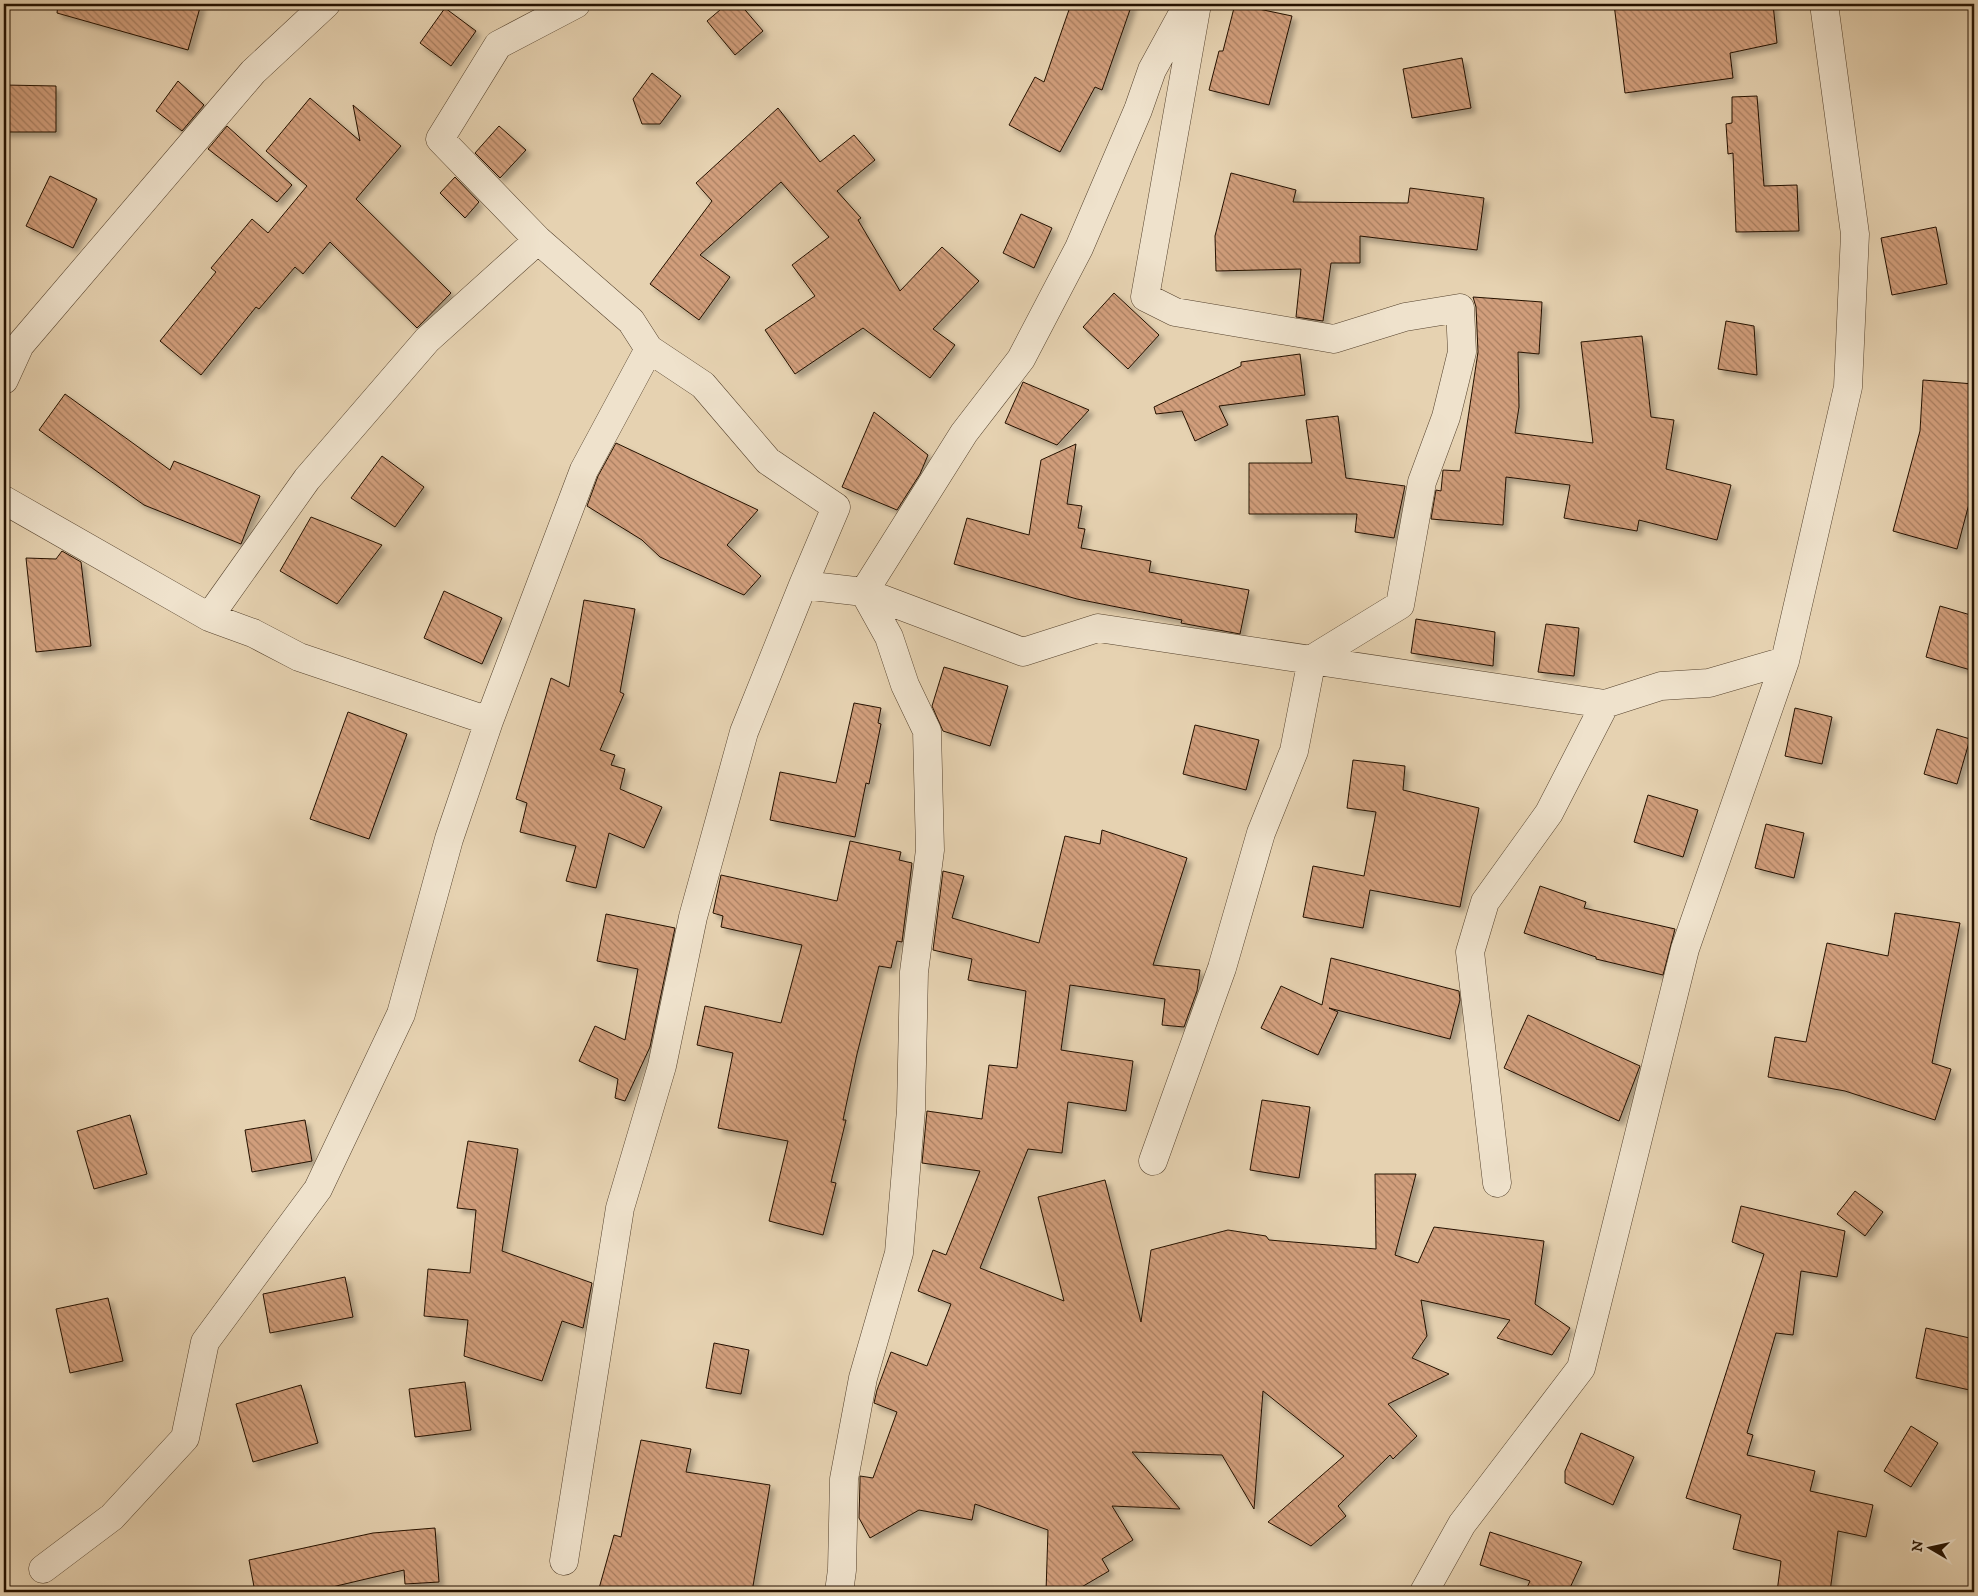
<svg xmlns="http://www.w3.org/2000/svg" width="1978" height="1596" font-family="'IM FELL DW Pica',serif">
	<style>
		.building { fill: url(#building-back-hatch); stroke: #241100; filter: url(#shadow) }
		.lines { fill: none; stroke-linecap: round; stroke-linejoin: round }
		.minor-casing { stroke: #54412c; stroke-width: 29 }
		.minor { stroke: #efe2cc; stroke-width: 28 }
	</style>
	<defs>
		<pattern id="building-back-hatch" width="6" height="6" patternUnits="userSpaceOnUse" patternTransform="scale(1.25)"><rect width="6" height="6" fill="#d19e7b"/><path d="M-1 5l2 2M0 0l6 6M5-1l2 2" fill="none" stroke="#a97f62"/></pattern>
		<filter id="shadow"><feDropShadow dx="4.5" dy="4.5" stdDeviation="2.5" flood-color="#0004"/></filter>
	</defs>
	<rect width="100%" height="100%" fill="#e6d2b1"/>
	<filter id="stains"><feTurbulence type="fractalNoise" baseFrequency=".004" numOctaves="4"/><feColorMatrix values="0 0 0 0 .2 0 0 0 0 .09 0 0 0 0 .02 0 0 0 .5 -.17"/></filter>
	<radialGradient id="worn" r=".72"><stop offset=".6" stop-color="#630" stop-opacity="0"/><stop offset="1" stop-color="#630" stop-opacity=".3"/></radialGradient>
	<path class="building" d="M58,4H201L188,50L57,13Z
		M727,4H740L763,31L735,55L707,21Z
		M1071,4H1132L1102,90L1095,87L1060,152L1009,125L1035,77L1044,82Z
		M1235,4L1292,16L1269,105L1209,90L1219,51H1223Z
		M1614,4H1773L1777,43L1730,53L1733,78L1625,93Z
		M445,8L476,31L451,66L420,43Z
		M1462,58L1471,108L1412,118L1403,69Z
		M652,73L681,96L660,124H642L633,99Z
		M178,81L204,105L182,131L156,111Z
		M4,85L56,86V132H4Z
		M1757,96L1764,186L1797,185L1799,231L1736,232L1733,153L1728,154L1726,124L1732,123V97Z
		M310,98L360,141L353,105L401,146L356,199L451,293L417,328L330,242L303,274L295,267L259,309L256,307L201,375L160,341L216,272L211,268L252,219L268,233L307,186L266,151Z
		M778,108L820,162L854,135L875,160L837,191L861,218L858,220L900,291L942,247L979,281L933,329L955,345L930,378L863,328L795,374L765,330L815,296L792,265L829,237L781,182L700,255L730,277L699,320L650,284L712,201L696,183Z
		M227,126L292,185L277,202L208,149Z
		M499,126L526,150L500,178L475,153Z
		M1231,173L1296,190L1293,202L1408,203L1410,188L1484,198L1477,250L1360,236V263H1331L1323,321L1296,317L1301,269L1216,271L1215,236Z
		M50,176L97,199L73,248L26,226Z
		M455,177L479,202L465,218L440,193Z
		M1021,214L1052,228L1034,268L1003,253Z
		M1936,227L1947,284L1892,295L1881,238Z
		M1114,293L1159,335L1128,369L1083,327Z
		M1473,297L1542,302L1539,354L1518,352L1519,407L1515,433L1593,443L1581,342L1642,336L1651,417L1674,420L1666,469L1731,485L1717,540L1639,520L1637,531L1564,518L1570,485L1506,477L1503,525L1431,519L1436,490L1441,491L1443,470L1460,471L1478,352L1476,307Z
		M1726,321L1754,326L1757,375L1718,369Z
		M1300,354L1305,395L1219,406L1228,425L1195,441L1182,411L1156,414L1154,407L1241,366V362Z
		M1923,380L1974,384V485L1957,549L1893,531L1920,431Z
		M1023,382L1089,410L1057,445L1005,423Z
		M65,394L170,470L174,461L260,496L241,544L144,505L39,430Z
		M874,412L928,455L920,474L897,510L842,487Z
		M1338,416L1346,478L1405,486L1394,538L1355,532L1357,514H1249V463H1312L1306,420Z
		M616,443L758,510L727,545L761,576L744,595L660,557L642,540L587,506L598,476Z
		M1076,444L1067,504L1082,506L1078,528L1085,529L1081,548L1151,561L1149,572L1249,590L1240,634L1181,623L1182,620L1077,599L954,564L967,518L1029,535L1041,460Z
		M382,456L424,487L395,527L351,498Z
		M311,517L382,545L337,604L280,571Z
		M62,551L81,562L91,646L36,652L26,558L56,559Z
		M444,591L502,618L482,664L424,638Z
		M584,600L635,609L620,692L624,694L600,750L615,755L611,765L625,769L620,789L662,807L644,848L609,833L596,888L566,881L576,846L520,832L527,803L516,799L551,678L569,687Z
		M1940,606L1974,616V671L1926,657Z
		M1416,619L1495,632L1493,666L1411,653Z
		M1546,624L1579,628L1574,676L1538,672Z
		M944,667L1008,686L990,746L943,731L932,706Z
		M854,703L881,708L878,723L881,724L869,784L866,783L855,837L770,820L780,772L836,783Z
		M1795,708L1832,717L1822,764L1785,756Z
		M348,712L407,734L369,839L310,819Z
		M1195,725L1259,740L1246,790L1183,774Z
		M1937,729L1970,739L1957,784L1924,774Z
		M1353,760L1405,766L1403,790L1479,808L1460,907L1370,890L1363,928L1303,917L1313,866L1364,876L1376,812L1347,808Z
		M1648,795L1698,810L1683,857L1634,842Z
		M1766,824L1804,833L1794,878L1755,868Z
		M1102,830L1187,858L1153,965L1200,970L1197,991L1184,1027L1162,1025L1165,999L1070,985L1061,1050L1133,1061L1126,1111L1068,1102L1062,1153L1028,1149L980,1268L1064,1301L1038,1197L1105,1180L1141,1322L1151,1250L1228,1230L1266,1236L1269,1240L1376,1249L1375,1174H1416L1395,1255L1418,1263L1434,1227L1544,1241L1535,1304L1570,1328L1552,1355L1497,1338L1510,1320L1421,1300L1427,1336L1412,1358L1449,1374L1388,1404L1417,1436L1393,1459L1390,1455L1338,1506L1346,1516L1311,1546L1268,1522L1344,1456L1263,1391L1254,1509L1222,1455L1132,1452L1180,1509L1112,1506L1133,1540L1102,1559L1109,1571L1073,1592H1046L1048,1530L975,1504L972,1520L919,1510L870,1538L859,1518L860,1481V1476L873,1478L897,1412L874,1403L877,1390L891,1352L927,1366L951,1304L918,1291L933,1250L946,1255L980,1171L922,1163L927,1111L982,1119L989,1065L1017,1068L1026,991L968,980L972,959L933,950L943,871L964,876L952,918L1039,943L1065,836L1100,844Z
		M850,841L901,852L899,860L912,863L902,942L897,941L891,968L879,966L857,1054L843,1120H846L831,1182L836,1183L823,1235L769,1221L788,1141L718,1128L733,1053L697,1045L705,1006L781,1023L802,945L721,927L723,916L713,913L721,875L837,901Z
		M1540,886L1586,902L1584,908L1675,929L1663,975L1596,959V957L1524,933Z
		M1895,913L1960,923L1932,1063L1951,1069L1935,1120L1845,1091L1768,1077L1775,1037L1806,1042L1827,943L1888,956Z
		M606,914L675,928L650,1047L625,1101L615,1098L618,1079L579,1061L595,1026L625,1040L638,969L597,961Z
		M1331,958L1459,991L1460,1000L1450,1039L1329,1008L1338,1012L1318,1055L1261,1028L1281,986L1322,1005Z
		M1528,1015L1640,1066L1619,1121L1504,1068Z
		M1262,1100L1310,1107L1299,1178L1250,1170Z
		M130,1115L147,1174L94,1189L77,1131Z
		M305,1120L312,1161L252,1172L245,1130Z
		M468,1141L518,1149L502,1251L592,1283L583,1328L562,1321L542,1381L464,1356L468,1320L424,1316L428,1269L470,1273L476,1210L457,1208Z
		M1855,1191L1883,1212L1865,1236L1837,1214Z
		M1741,1206L1845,1231L1837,1277L1801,1271L1793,1335L1776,1333L1747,1433L1753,1435L1747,1455L1815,1471L1810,1491L1873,1505L1866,1537L1838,1531L1830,1592H1777L1781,1561L1733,1549L1741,1515L1686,1498L1764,1254L1732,1242Z
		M345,1277L353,1317L270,1333L263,1294Z
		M108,1298L123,1361L70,1373L56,1309Z
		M1926,1328L1974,1339V1391L1916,1378Z
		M714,1343L749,1350L741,1394L706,1388Z
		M465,1382L471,1430L415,1437L409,1389Z
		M301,1385L318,1443L253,1462L236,1404Z
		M1911,1426L1938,1443L1911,1487L1884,1471Z
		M1581,1433L1634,1457L1613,1505L1565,1483V1471Z
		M641,1440L691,1449L686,1472L770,1485L752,1592H598L614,1535L621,1537Z
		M435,1528L439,1582L405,1584L404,1570L311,1592H255L249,1560L373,1533Z
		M1490,1532L1582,1562L1568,1592H1525L1530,1581L1480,1565Z"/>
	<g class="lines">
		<defs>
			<path id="minor" d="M576,4L498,45L440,139L538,240L631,321L649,349L703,385L768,461L836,507L803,585L864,592L1023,652L1098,628L1605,704L1661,686L1709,683L1785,661
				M4,380L20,345L253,72L326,4
				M4,500L209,617L253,633L299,657L489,721
				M864,592L964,433L1021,359L1079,248L1138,110L1152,70L1188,4
				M209,617L307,479L427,340L538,240
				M1153,1161L1222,968L1261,833L1294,751L1312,659L1400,605L1422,482L1446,417L1462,352L1460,308L1405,317L1334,339L1175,312L1145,297L1197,4
				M1497,1183L1470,952L1485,902L1549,813L1605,704
				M564,1561L620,1208L662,1066L693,917L744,732L803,585
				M43,1569L112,1517L185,1438L205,1342L318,1189L401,1014L449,839L489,721L584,470L649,349
				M839,1592L842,1570L844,1479L863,1378L899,1253L911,1110L914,972L930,850L927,731L905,685L889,637L864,592
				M1424,1592L1462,1524L1581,1368L1685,949L1785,661L1848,387L1855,234L1824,4"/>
		</defs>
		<use href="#minor" class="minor-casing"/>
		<use href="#minor" class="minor"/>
	</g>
	<rect width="1978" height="1596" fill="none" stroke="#e6d2b1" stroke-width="20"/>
	<rect x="5" y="5" width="1968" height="1586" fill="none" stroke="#241100" stroke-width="2.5"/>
	<rect x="10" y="10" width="1958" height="1576" fill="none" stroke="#241100"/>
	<g transform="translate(1930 1548) rotate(279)" stroke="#efe2cc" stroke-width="4" paint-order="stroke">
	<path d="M0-4L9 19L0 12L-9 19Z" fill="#241100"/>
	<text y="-8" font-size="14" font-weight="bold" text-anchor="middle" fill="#241100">N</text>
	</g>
	<rect width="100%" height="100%" filter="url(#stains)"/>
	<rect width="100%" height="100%" fill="url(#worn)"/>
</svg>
